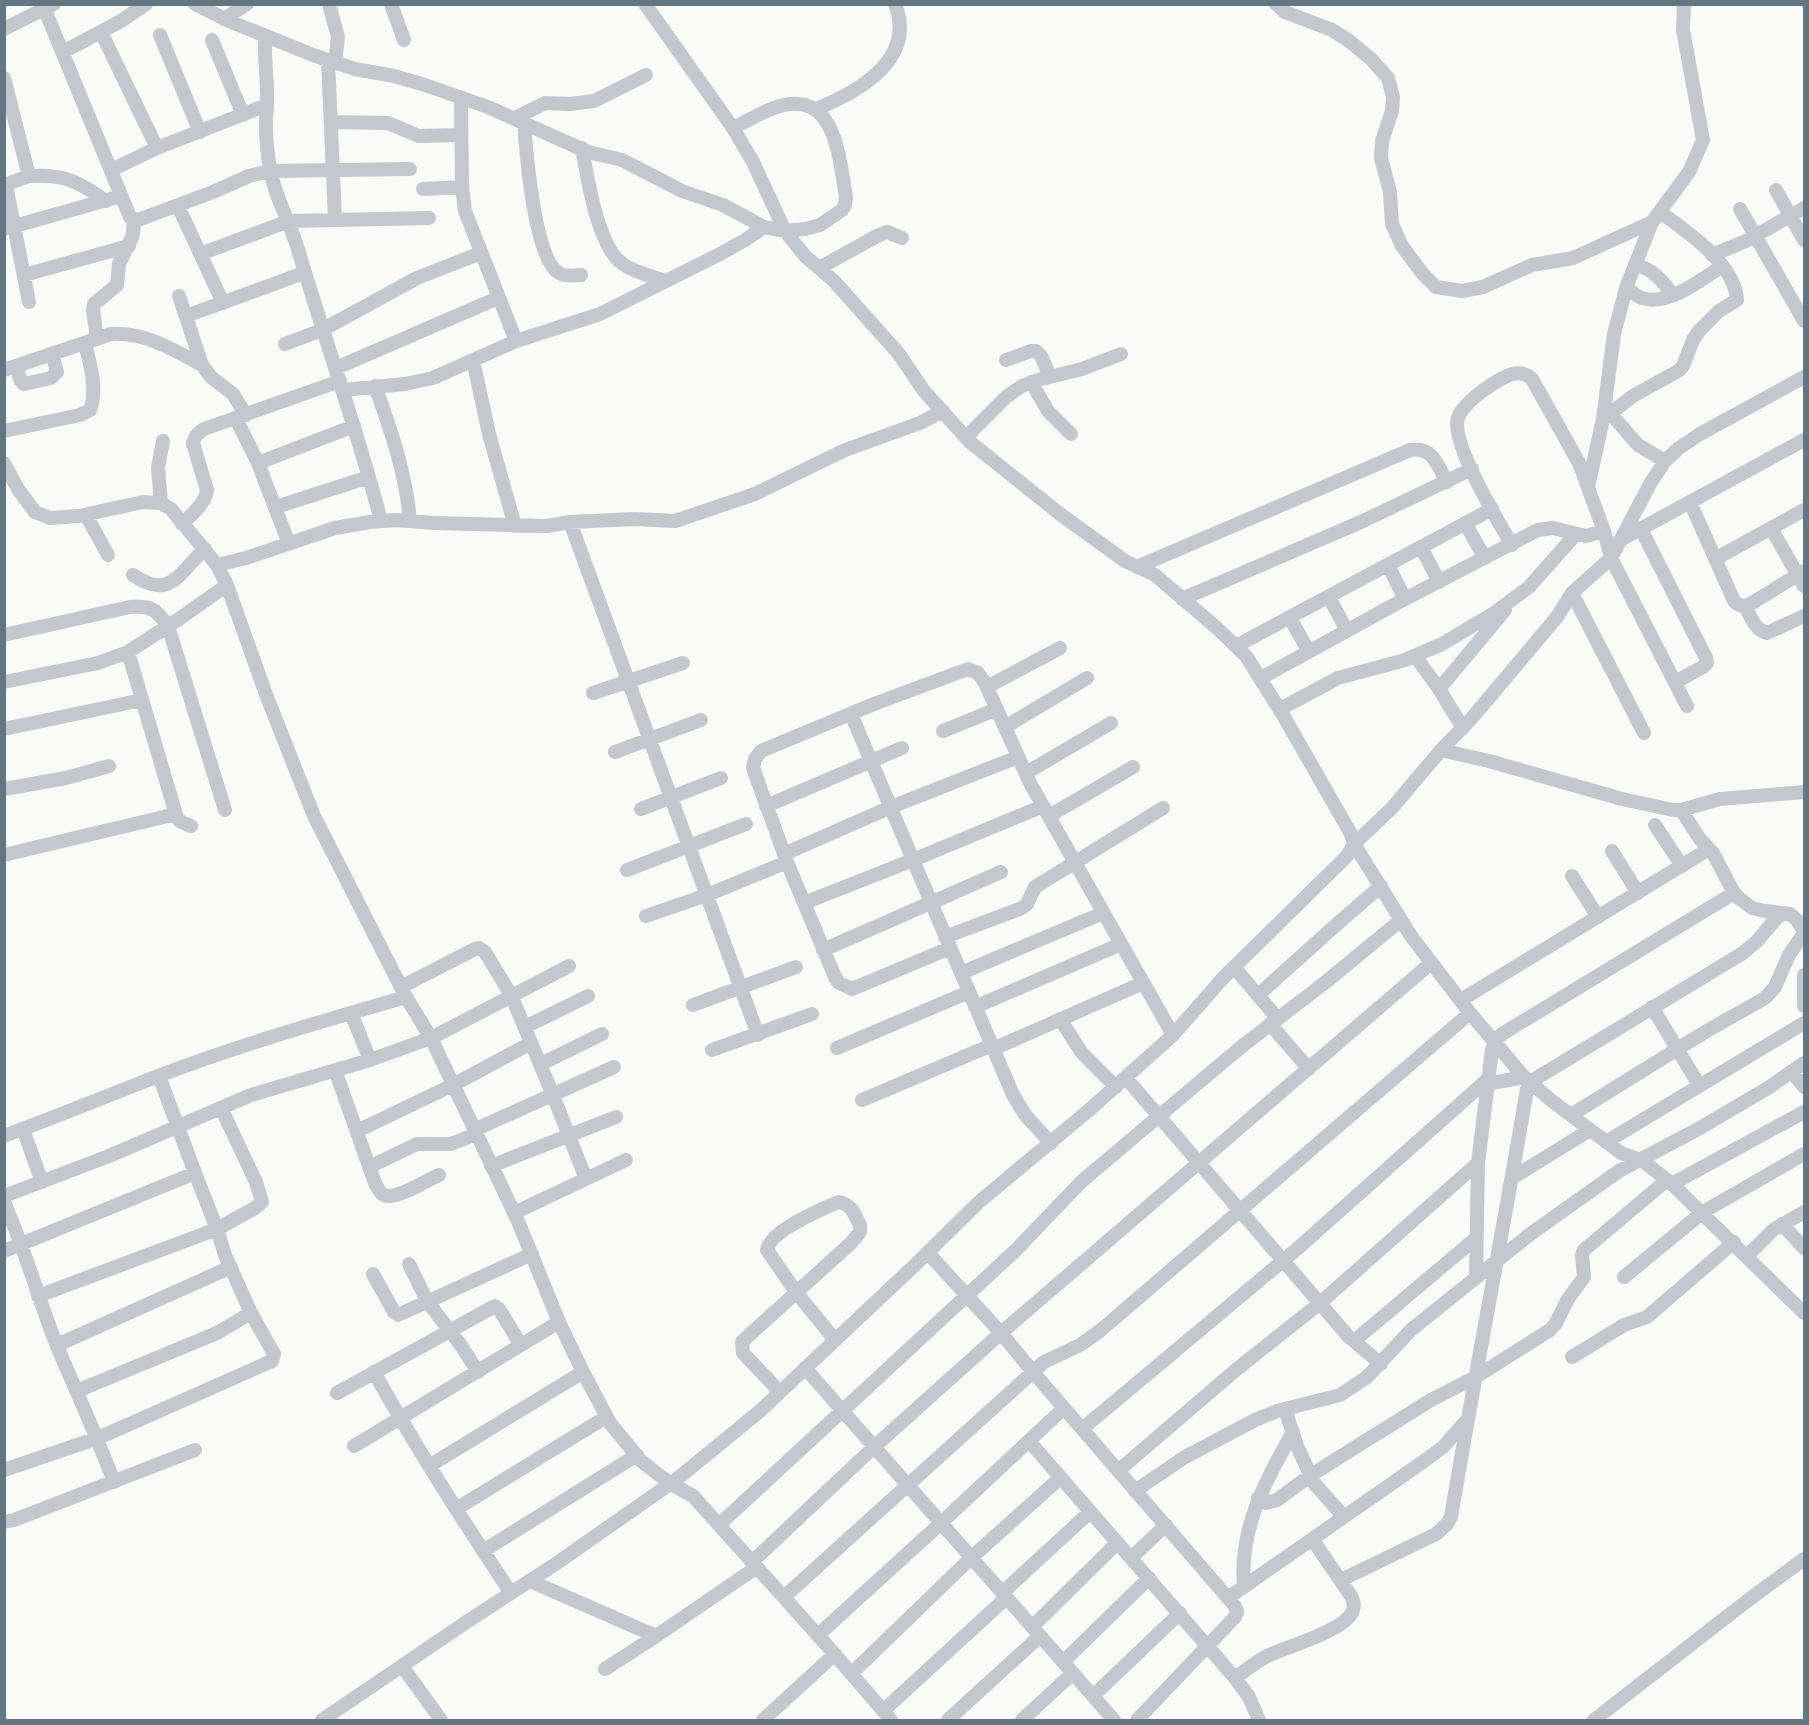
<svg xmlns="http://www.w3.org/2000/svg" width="1809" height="1725" font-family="Mulish,sans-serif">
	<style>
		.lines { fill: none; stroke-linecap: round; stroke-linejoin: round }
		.minor { stroke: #c3c8cc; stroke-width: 14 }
	</style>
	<rect width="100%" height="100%" fill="#fafaf8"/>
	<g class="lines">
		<path class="minor" d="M195,4L229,21L313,55L355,69L394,76L425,85L488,107L588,152L622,160L682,191L723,205L764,227L785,231L805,229L820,225L842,210L845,205L846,197C839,158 836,91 780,106C764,110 748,121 733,128
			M329,4L338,37L335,63
			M391,4L404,40
			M1276,4L1285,12L1332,30L1348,40L1371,59L1388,78L1393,97L1392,111L1382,141L1381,158L1390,192L1392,224L1402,246L1423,274L1436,287L1462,291L1483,287L1532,265L1573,258L1652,222
			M45,10L130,217L138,220L213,192L249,176L270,171L410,169
			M224,19L247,4
			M4,29L54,4
			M101,32L157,148L267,105
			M160,35L200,132
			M265,36C264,59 268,82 267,105C265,126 266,147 270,168C274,195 289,220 297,246C324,338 357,428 381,521
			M212,40L243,115
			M63,52L121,21L146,4
			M328,60L335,219
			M4,78L29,176L4,185
			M461,98L462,187L465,211L516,341
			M816,109C858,92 917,60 895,4
			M515,118L545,103L570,104L594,101L646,75
			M331,122L388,123L419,136L461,135
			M524,122C526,150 534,259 559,273C565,277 574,275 581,275
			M582,148C587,176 598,248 623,264C635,273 652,276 666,281
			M111,170L157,148
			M29,176C64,174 78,181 106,201
			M6,185L29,302
			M423,189L462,187
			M1776,190L1804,240
			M178,206L223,303
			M1740,209L1804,321
			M4,229L121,196
			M200,254L289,221L429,218
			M1712,255L1746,241L1804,208
			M1635,264C1655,271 1660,278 1673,295
			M819,268L879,235L887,232L902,238
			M24,275L129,246
			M1626,288C1631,291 1636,296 1642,298C1667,307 1703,279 1722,266
			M179,296L202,365L211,377L233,394L246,415
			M186,316L304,273
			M97,339L93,310L94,304L117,285L119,264L133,235L134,219
			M285,344L322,330L417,278L481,253
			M473,360L489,434L515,526
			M1006,360L1031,351H1036L1041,356L1050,376
			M16,366L21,381L24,384L51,378L57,372L52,354
			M336,368L498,298
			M4,370L111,334C145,332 172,349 202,365
			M1804,377L1700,434L1679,448L1665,461L1650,484L1611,558L1572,593L1557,617L1471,719L1441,750L1392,808L1354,844L1411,936L1470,1013L1524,1077L1552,1101L1621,1153L1643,1161L1672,1184L1804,1313
			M1031,382L1048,411L1071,434
			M375,386C391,430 406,474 410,521
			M342,390L405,384L433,378L516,341L600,314L720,254L745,240L764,227
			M1610,413L1638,445L1665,461
			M236,419L258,463L289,544
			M1603,419L1633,396L1678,371L1683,366L1693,340L1699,331L1719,311L1737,300C1735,263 1687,232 1660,212
			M4,431L80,415L90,410C98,388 90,365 85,343
			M966,437L1006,397L1022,386L1041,379L1082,369L1121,354
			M4,463L18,489L35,512L50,518L79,516L143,502L161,503L171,509L217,565L246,558L335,528L370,522L396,520L434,523L546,526L570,522L635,519L675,521L755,494L845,450L920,423L943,411
			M258,463L354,426
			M1588,487L1603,419L1614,334L1626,288L1652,222L1689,172L1703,140L1683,30L1684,4
			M1690,502L1734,601C1740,607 1744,607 1752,603L1804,571
			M161,503L158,468L163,441
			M276,507L369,477
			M86,515L108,555
			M570,522L758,1035
			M1465,523L1485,558
			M182,524C192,514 205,504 207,490L193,443C195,436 198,433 204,429L340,381
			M1771,528L1804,586
			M1641,529L1706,658L1707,663L1703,667L1675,682
			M1622,539L1804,440
			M1512,545C1498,521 1450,442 1458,418C1461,406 1484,389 1494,383C1507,375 1520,368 1532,379L1579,463L1604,531L1611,558L1687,706
			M1421,547L1439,582
			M1715,559L1804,510
			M217,565L227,585L267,697L314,816L406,997L431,1038L518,1221L559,1322L583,1372L610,1423L641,1461L671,1484L693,1496L831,1650L891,1720
			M1388,565L1405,599
			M1137,567L1410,450C1433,446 1437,465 1447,482
			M133,575C171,601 179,572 205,549
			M1572,593L1644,733
			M1329,597L1347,631
			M1182,599L1361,522L1472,469
			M1745,606C1751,617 1755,630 1767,633L1804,616
			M1290,618L1309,652
			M4,635L130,607C151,606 155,608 168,626L225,810
			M1236,646L1492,509
			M128,652L177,818L181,822L191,826
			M1415,656L1439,689L1463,728
			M1261,678L1401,601L1538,530L1553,528L1586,536L1604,531
			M4,682L98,663L128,652L179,619L227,585
			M987,687L1060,648
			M1439,689L1505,610
			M593,693L683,663
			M1280,709L1338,678L1405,660L1442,644L1494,613L1529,587L1576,534
			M851,714L1013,1095L1026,1116L1051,1143
			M1005,727L1087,678
			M4,729L142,700
			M943,731L997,709
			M1441,750L1489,761L1622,799L1673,810H1681L1720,799L1804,792
			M615,752L701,720
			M1026,773L1111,723
			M4,789L66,778L109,766
			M766,806L902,748
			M641,809L721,778
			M1681,810L1700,839L1713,853L1734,893L1740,899L1752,908L1765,911L1790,914L1797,920L1804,932
			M1049,816L1133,767
			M1655,825L1682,866
			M1612,851L1638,893
			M784,854L891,807L1018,757
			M4,855L176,814
			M627,870L746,824
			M1572,876L1598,917
			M804,903L913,860L1043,806
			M646,916L707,895L787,862
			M945,937L1022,908L1027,904L1035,887L1163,808
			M950,948L852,989L839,983L835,977L787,862L753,768L755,759L761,751L874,704L968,669L978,673L985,683L1031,785L1173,1035
			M823,950L1001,872
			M1234,967L1278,1019
			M961,973L1103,913
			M1804,975V1006
			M401,987L473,950L479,948L485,952L511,995L553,1095L586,1179
			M1258,995L1336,925L1381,886
			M1461,1000L1709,849
			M693,1005L796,967
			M975,1007L1121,944
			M1652,1007L1699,1085
			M351,1013L370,1060
			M1060,1019L1082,1053L1116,1087
			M1270,1024L1309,1069
			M525,1027L588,996
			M837,1048L969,992
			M993,1049L1143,983
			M712,1050L812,1014
			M541,1064L602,1034
			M335,1070L375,1183C378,1189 381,1196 388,1196C401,1197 427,1180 439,1175
			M1792,1072L1804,1087
			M1126,1078L1348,1336L1381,1364
			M1487,1084L1524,1077
			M862,1100L992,1045
			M1571,1115L1705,1032L1765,998L1775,987L1789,955L1804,933
			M23,1129L42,1182
			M474,1130L614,1067
			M357,1131L453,1085L531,1043
			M4,1136C56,1117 107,1096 158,1076C239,1045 323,1021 406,997
			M1606,1142L1804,1023
			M491,1166L616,1117
			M369,1167L417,1144H451L476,1134
			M1512,1178L1590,1130
			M1672,1184L1804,1112
			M4,1196L109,1156L251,1095L370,1060L431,1038L569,966
			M4,1202C25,1249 38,1298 57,1346C76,1391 97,1436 114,1482
			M514,1213L626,1160
			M1782,1224L1804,1248
			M4,1251L195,1173L159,1076
			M928,1253L1001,1333L1033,1372L1234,1605L1237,1611L1235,1617L1137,1720
			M1747,1256L1773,1230L1804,1212
			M409,1264L427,1301L460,1344L478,1372
			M373,1274L394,1312L398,1315L532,1254
			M1476,1277L1478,1163L1492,1050L1495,1041L1502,1034L1734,893
			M1624,1277L1703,1212L1804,1154
			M38,1296L217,1229L255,1208L262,1202L256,1182L221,1108
			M1354,1341L1475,1239
			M57,1345L231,1267
			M1572,1357L1624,1325L1647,1317L1734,1242
			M805,1368L1114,1720
			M374,1372C416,1448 463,1521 511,1593
			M77,1391L217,1333L251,1313
			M780,1392L743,1353L742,1342L746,1338L851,1243L860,1232V1225C855,1215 851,1203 838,1202C821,1210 770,1230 767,1250L796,1292L835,1340
			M337,1393L495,1306L499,1309L521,1345
			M1285,1409L1297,1446L1314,1483L1344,1517
			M1082,1429L1297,1249L1488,1079
			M1029,1441L1235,1678L1249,1697L1259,1720
			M354,1446L559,1322
			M429,1466L583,1372
			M4,1470L98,1438L272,1361L274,1354L251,1313L225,1255L217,1229L195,1173
			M1118,1471L1237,1369L1320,1303L1478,1163
			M1135,1491L1185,1457L1255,1420L1277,1411L1340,1395L1367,1377L1411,1330L1529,1235L1619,1171L1700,1128L1768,1088L1804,1063
			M1258,1498L1266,1503L1277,1500L1311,1475L1431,1400L1474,1378L1550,1330L1556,1323L1568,1299L1584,1277L1582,1255L1584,1250L1667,1180
			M456,1509L606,1417
			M4,1522L14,1520L195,1450
			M720,1524L1016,1250L1082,1181L1241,1047L1327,981L1401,920
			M483,1551L637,1455
			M1131,1558L1166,1525
			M752,1562L874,1447L1001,1333L1431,963
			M1341,1580L1436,1534L1447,1524L1451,1517C1475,1374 1503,1232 1527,1089L1530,1082L1743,953L1757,941L1781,913
			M530,1581L656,1636
			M1244,1587C1239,1529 1265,1481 1293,1432
			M1002,1593L1090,1512
			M784,1597L1044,1362L1080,1345L1101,1330L1470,1013
			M1229,1597L1427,1459L1443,1447L1465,1422
			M1032,1627L1117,1543
			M818,1635L941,1523L1064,1408
			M1063,1662L1149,1578
			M402,1666L441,1720
			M605,1669L656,1636L757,1567
			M851,1674L971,1558L1060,1478
			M1235,1678C1246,1670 1256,1662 1267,1656C1285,1647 1348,1630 1353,1610C1355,1605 1353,1601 1351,1596L1312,1539
			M1093,1696L1180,1613
			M883,1711L1006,1598
			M322,1720L465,1623L557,1563L677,1479L760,1411L916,1264L979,1202L1088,1111L1173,1035L1223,978L1347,856L1354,844L1351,834L1283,715L1246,656L1218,629L1155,575L1125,561L1060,514L970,442L924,391L899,354L834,281L805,256L785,231L753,162L733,128L645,4
			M763,1720L835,1654
			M948,1720L1040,1636
			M1022,1720L1073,1673
			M1594,1720L1747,1601L1804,1559"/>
	</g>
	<rect width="1809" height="1725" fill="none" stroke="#657683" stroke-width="12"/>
</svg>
